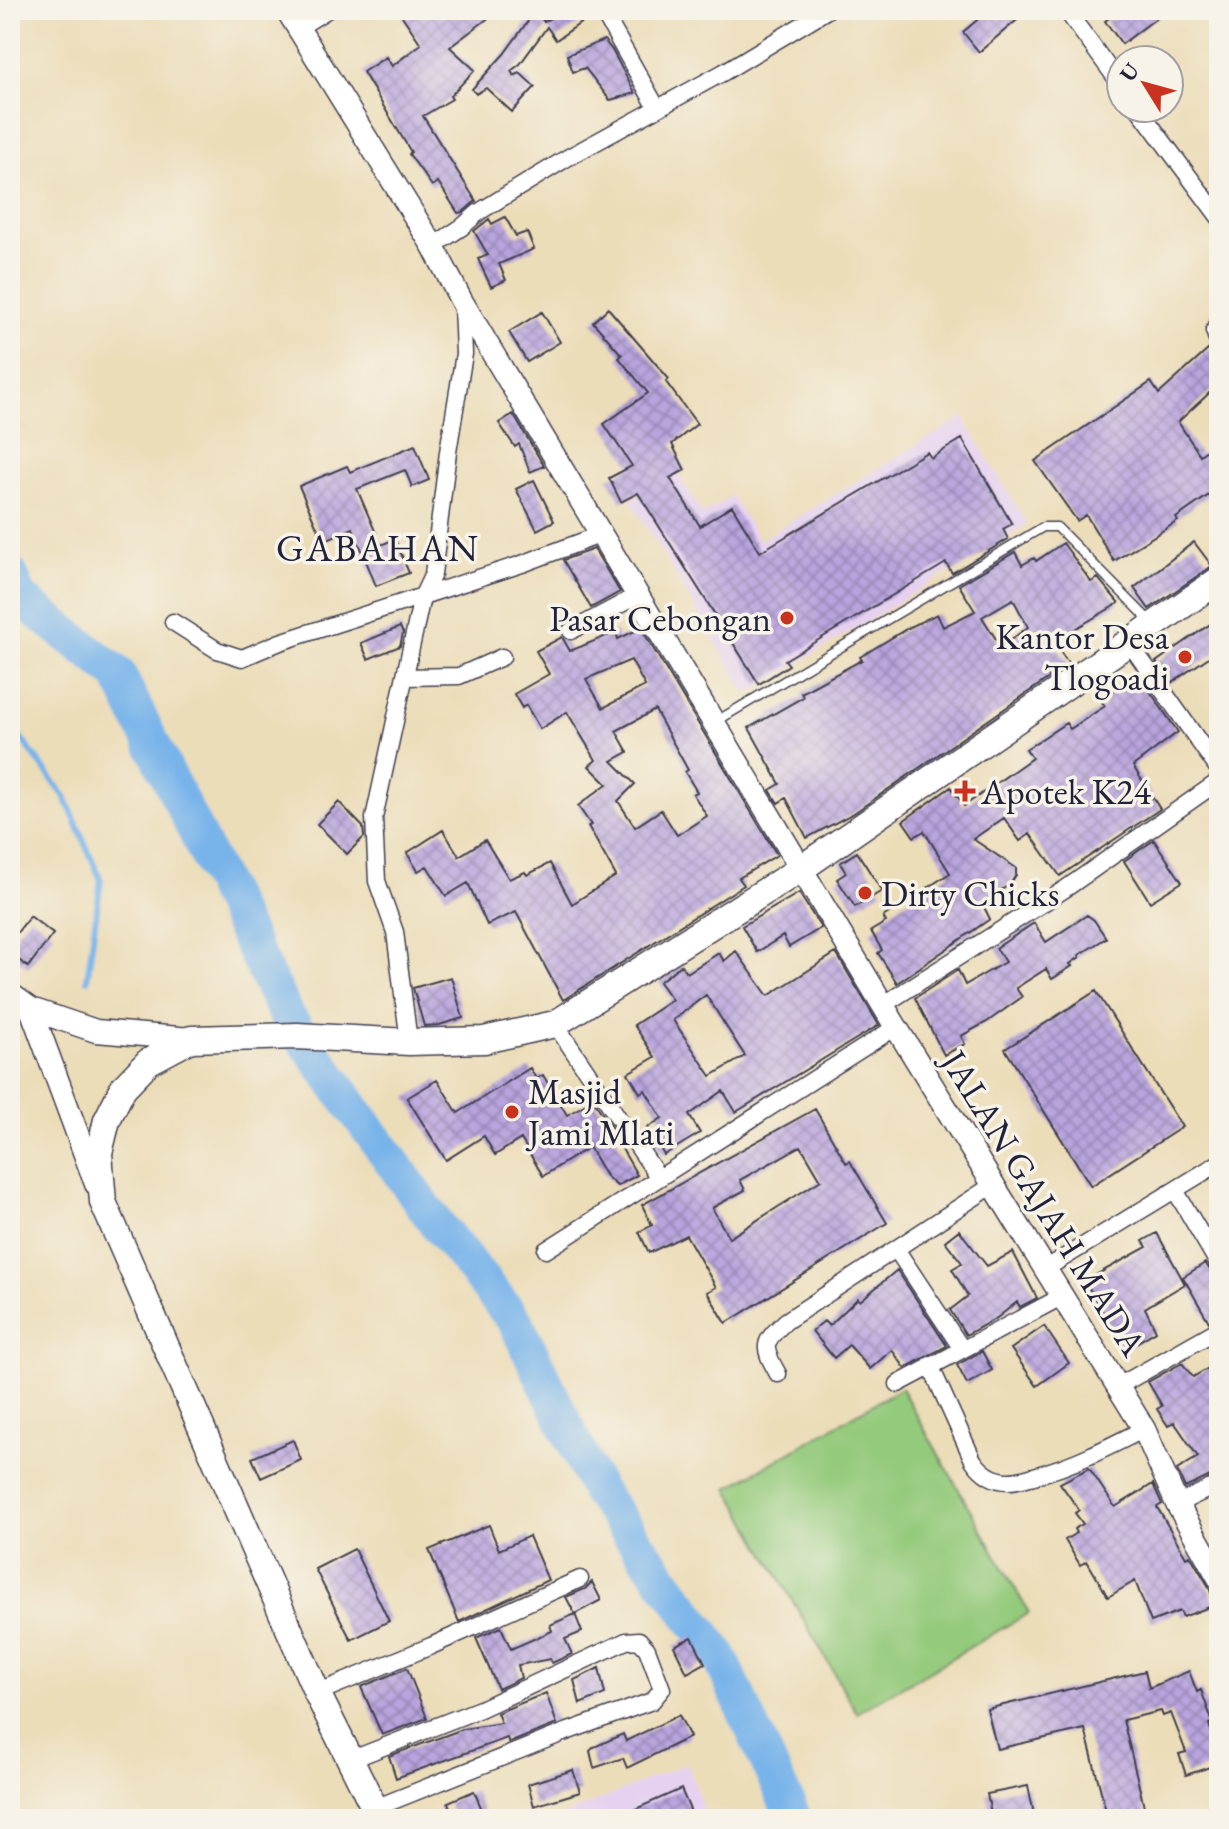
<svg xmlns="http://www.w3.org/2000/svg" width="1229" height="1829" font-family="'EB Garamond',serif">
	<style>
		.built { fill: #e6d2f0 }
		.park { fill: #94ca7b; stroke: #5b765b; stroke-width: 2 }
		.lines { fill: none; stroke-linecap: round; stroke-linejoin: round }
		.stream { stroke: #78b4ea; stroke-width: 6 }
		.river { stroke: #78b4ea; stroke-width: 36 }
		.building { fill: url(#building-cross-hatch); fill-rule: evenodd }
		.lane-casing { stroke: #403e4e; stroke-width: 11 }
		.street-casing { stroke: #403e4e; stroke-width: 19 }
		.secondary-casing { stroke: #403e4e; stroke-width: 25 }
		.primary-casing { stroke: #403e4e; stroke-width: 29 }
		.lane { stroke: #fff; stroke-width: 8 }
		.street { stroke: #fff; stroke-width: 16 }
		.secondary { stroke: #fff; stroke-width: 22 }
		.primary { stroke: #fff; stroke-width: 26 }
		.poi-dot { fill: #c8321e; stroke: #f7f3e8; stroke-width: 3 }
		.labels { text-anchor: middle; dominant-baseline: central; stroke-width: 7; stroke-linejoin: round; paint-order: stroke }
		.poi-label { font-size: 36px; fill: #22223b; stroke: #f7f3e8; text-anchor: start }
		.street-label { font-size: 36px; fill: #22223b; stroke: #f7f3e8 }
		.neighbourhood-label { font-size: 38px; letter-spacing: 2px; fill: #22223b; stroke: #f7f3e8 }
	</style>
	<defs>
		<pattern id="building-cross-hatch" width="8" height="8" patternUnits="userSpaceOnUse" patternTransform="scale(2)"><rect width="8" height="8" fill="#b9a5de"/><path d="M0 0l8 8M0 8l8-8" fill="none" stroke="#9686b5"/></pattern>
	</defs>
	<rect width="100%" height="100%" fill="#f7f3e8"/>
	<filter id="ink" filterUnits="userSpaceOnUse"><feTurbulence type="fractalNoise" baseFrequency=".0125" numOctaves="2"/><feDisplacementMap in="SourceGraphic" scale="16" xChannelSelector="R" yChannelSelector="G"/><feConvolveMatrix kernelMatrix="1 2 1 2 8 2 1 2 1" color-interpolation-filters="sRGB"/></filter>
	<filter id="wash" filterUnits="userSpaceOnUse"><feTurbulence type="fractalNoise" baseFrequency=".006" numOctaves="4" result="noise"/><feDisplacementMap in="SourceGraphic" scale="32" xChannelSelector="R" yChannelSelector="G"/><feGaussianBlur stdDeviation="1.8" result="paint"/><feColorMatrix in="noise" values="0 0 0 0 0 0 0 0 0 0 0 0 0 0 0 0 0 1.4 0 .05"/><feComposite in="paint" operator="in"/></filter>
	<g filter="url(#wash)">
		<rect width="100%" height="100%" fill="#ecddb9"/>
		<path class="built" d="M963,417L1027,524L747,694L631,501L677,473L703,514L732,496L759,541Z
			M687,1763L707,1819H556Z"/>
		<path class="park" d="M901,1388L1029,1613L857,1713L728,1488Z"/>
		<g class="lines">
			<path class="stream" d="M10,723L65,797L101,880L87,980"/>
			<path class="river" d="M10,574L20,598L118,674L286,1015L437,1224L515,1321L598,1491L719,1655L794,1819"/>
		</g>
		<g id="blocks">
			<path class="building" d="M398,10H499L450,47L475,70L450,96L452,99L423,116L476,201L463,212L458,213L438,182L432,186L409,154L411,152L363,72L386,57L392,66L421,44Z
				M536,10L544,22L561,10H591L592,15L556,40L547,27L520,64L511,71L514,76L520,73L535,87L512,112L486,88L476,94L472,89L504,54Z
				M989,10H1029L979,52L963,32Z
				M1120,10H1167L1122,44L1105,21Z
				M604,40L612,50L635,93L610,100L585,68L573,72L567,55Z
				M505,217L516,236L527,232L534,249L499,264L506,280L491,287L478,259L488,255L474,231L489,219L492,224Z
				M608,308L669,379L666,382L697,424L672,444L685,470L670,478L700,526L732,506L760,552L927,452L931,458L962,439L1012,524L1003,529L1008,539L952,573L946,563L785,660L789,665L759,684L638,493L621,502L609,478L632,466L604,424L648,393L619,358L622,355L593,322Z
				M542,312L560,342L527,362L509,332Z
				M1209,349L1219,355V384L1178,422L1200,455L1212,446L1219,457V509L1209,495L1176,518L1178,521L1114,561L1086,515L1077,521L1035,461L1151,382L1159,394Z
				M513,414L544,466L530,472L519,444L515,447L499,423Z
				M415,445L429,480L412,487L405,470L357,489L381,545L395,539L409,573L376,586L353,528L323,541L299,486L347,466L350,472Z
				M534,480L554,521L537,530L516,489Z
				M1194,542L1212,566L1149,609L1134,588Z
				M1063,543L1091,582L1098,578L1119,603L1053,642L1069,664L854,813L807,838L786,798L778,803L770,790L780,784L749,728L803,697L801,693L862,660L860,657L908,628L937,614L943,627L975,611L959,585L1015,552L1022,565L1034,558L1036,561ZM1013,599L1028,627L1001,647L982,617Z
				M594,549L620,592L591,608L563,560Z
				M1219,618V650L1171,683L1156,662Z
				M400,627L403,633L400,646L368,659L361,643Z
				M641,628L777,855L739,878L744,885L563,1000L516,912L487,925L468,883L446,896L427,866L418,871L407,853L443,830L459,856L485,840L509,879L525,872L527,875L550,863L572,904L616,876L588,826L591,825L578,806L607,784L589,766L596,760L567,712L540,729L526,705L522,708L514,694L549,674L536,651L562,637L570,651L616,632L618,639ZM631,660L645,686L603,708L586,679ZM655,710L688,770L685,772L697,792L693,794L707,816L677,835L661,810L635,827L618,801L635,784L612,761L628,752L616,731Z
				M1138,674L1178,732L1133,766L1160,809L1060,876L1030,834L1020,841L1004,818L973,839L1016,868V875L1010,884L982,903L990,919L897,983L878,953L882,950L871,931L886,922L883,917L950,873L924,831L914,837L903,821L951,787L964,806L1032,758L1026,749L1066,723L1070,729L1105,706L1100,699Z
				M339,802L363,827L364,837L347,854L317,824Z
				M1154,840L1182,882L1150,902L1124,861Z
				M857,852L882,891L855,907L837,879L846,873L840,863Z
				M799,893L821,928L789,947L783,936L757,952L742,926Z
				M1087,915L1094,920L1106,938L1079,955L1080,957L1070,964L1072,966L1052,979L1046,969L1016,988L1022,997L987,1022L961,1036L965,1044L944,1055L915,998L958,970L965,985L1005,962L996,948L1034,923L1046,942Z
				M30,916L53,934L28,967L10,953V942Z
				M736,951L768,996L836,953L879,1025L736,1112L723,1091L689,1115L700,1133L664,1155L647,1128L662,1118L645,1090L640,1093L628,1073L655,1057L634,1025L672,1000L659,982L681,965L687,973L719,953L724,961ZM706,995L745,1056L711,1076L673,1020Z
				M451,977L463,1018L439,1025L424,1026L413,988Z
				M1096,991L1182,1127L1091,1186L1005,1049Z
				M530,1068L536,1079L543,1075L567,1115L593,1100L616,1134L614,1135L637,1175L617,1186L606,1176L589,1147L543,1176L521,1139L495,1155L484,1136L446,1160L407,1098L437,1080L458,1113Z
				M815,1109L846,1163L850,1161L887,1223L726,1323L707,1292L716,1287L686,1235L649,1253L639,1232L652,1225L642,1205ZM801,1146L821,1180L729,1238L712,1208L745,1190L740,1180Z
				M959,1230L987,1266L1013,1252L1037,1298L1020,1307L1017,1302L997,1318L966,1335L950,1310L968,1296L952,1269L962,1263L945,1241Z
				M1157,1233L1185,1284L1145,1308L1156,1331L1124,1350L1085,1281L1147,1247L1143,1241Z
				M1205,1263L1213,1274L1219,1276V1318L1209,1322L1183,1277Z
				M897,1270L947,1346L905,1368L892,1350L870,1369L849,1345L834,1358L812,1331L824,1321L829,1326L858,1298L860,1301Z
				M1044,1326L1069,1363L1037,1386L1011,1349Z
				M982,1351L992,1370L967,1384L957,1365Z
				M1219,1362V1472L1185,1488L1177,1470L1198,1457L1174,1422L1168,1426L1157,1409L1162,1406L1148,1382L1182,1363L1193,1377Z
				M293,1440L301,1460L261,1478L252,1458Z
				M1089,1468L1115,1507L1153,1484L1162,1504L1157,1507L1186,1557L1190,1555L1209,1587L1215,1605L1183,1617L1180,1611L1151,1622L1135,1581L1108,1597L1087,1561L1080,1565L1065,1540L1076,1533L1074,1529L1083,1524L1075,1513L1079,1510L1060,1483Z
				M489,1525L499,1550L529,1536L548,1580L459,1622L429,1550Z
				M354,1549L389,1621L351,1640L315,1569Z
				M592,1582L601,1600L575,1614L566,1597L585,1589Z
				M575,1614L582,1632L565,1639L572,1654L552,1663L550,1659L518,1665L521,1678L498,1689L476,1638L501,1627L511,1649L552,1631L550,1625Z
				M692,1637L705,1663L687,1673L674,1646Z
				M407,1668L427,1718L382,1735L361,1687Z
				M599,1668L605,1694L580,1704L574,1680Z
				M1145,1671L1149,1688L1189,1671L1197,1692L1201,1690L1213,1723L1209,1724L1219,1755V1764L1186,1775L1179,1754L1186,1752L1171,1713L1163,1716L1161,1711L1123,1720L1147,1819H1108L1085,1729L997,1749L987,1709Z
				M546,1693L557,1724L509,1743L507,1738L396,1778L389,1756L463,1729L501,1723L497,1713Z
				M679,1715L690,1737L627,1768L623,1758L594,1768L590,1751L594,1747L623,1734L626,1741Z
				M573,1770L580,1792L534,1806L528,1784Z
				M1028,1786L1035,1819H992L987,1794Z
				M681,1789L694,1819H613Z
				M474,1791L486,1819H454L448,1802Z"/>
		</g>
	</g>
	<g filter="url(#ink)">
		<use href="#blocks" fill-opacity="0" stroke="#403e4e" stroke-width="2"/>
		<g class="lines">
			<defs>
				<path id="lane" d="M1073,19L1087,10
					M715,722L1043,527H1057L1152,623"/>
				<path id="street" d="M602,10L657,108
					M1066,10L1121,85
					M298,28L327,10
					M1138,108L1219,217
					M433,246L462,227L479,212L567,158L724,72L827,10
					M1219,321L1214,331L1219,344
					M173,622L217,650L242,658L280,642L522,564L602,534
					M571,631L638,595
					M1130,644L1219,770
					M405,677L459,676L502,657
					M883,1005L1065,889L1219,781
					M555,1024L659,1178L896,1027
					M409,1042L395,932L377,881L374,818L422,597L433,574L448,452L464,354L462,305
					M1175,1190L1219,1265
					M896,1249L962,1349
					M546,1250L659,1178
					M1045,1269L1219,1163
					M930,1365L973,1460C981,1472 993,1481 1009,1481C1017,1481 1026,1478 1034,1476C1074,1465 1107,1448 1144,1429
					M778,1374C762,1346 762,1343 786,1321L993,1185
					M898,1384L1061,1297
					M1117,1387L1219,1329
					M1177,1504L1219,1484
					M317,1693L431,1646L580,1579
					M350,1760L480,1709L626,1641L639,1640L647,1649L662,1689L652,1701L563,1733L375,1808"/>
				<path id="secondary" d="M287,10L433,246L462,302L896,1027L1144,1429L1177,1504L1219,1578
					M10,994L31,1009L96,1031L191,1039
					M31,1009L96,1184"/>
				<path id="primary" d="M380,1819L317,1693L103,1202L99,1153L107,1120L123,1088L148,1062L191,1039L297,1036L409,1042L484,1040L555,1024L802,868L1219,580"/>
			</defs>
			<use href="#lane" class="lane-casing"/>
			<use href="#street" class="street-casing"/>
			<use href="#secondary" class="secondary-casing"/>
			<use href="#primary" class="primary-casing"/>
			<use href="#lane" class="lane"/>
			<use href="#street" class="street"/>
			<use href="#secondary" class="secondary"/>
			<use href="#primary" class="primary"/>
		</g>
	</g>
	<g class="poi-dot">
		<circle cx="787" cy="618" r="8"/>
		<circle cx="1185" cy="657" r="8"/>
		<path d="M961 779h8v8h8v8h-8v8h-8v-8h-8v-8h8z"/>
		<circle cx="865" cy="893" r="8"/>
		<circle cx="512" cy="1112" r="8"/>
	</g>
	<g class="labels">
		<g class="poi-label">
			<text x="771" y="618" text-anchor="end">Pasar Cebongan</text>
			<text x="1169" y="636" text-anchor="end">Kantor Desa<tspan x="1169" dy="41">Tlogoadi</tspan></text>
			<text x="981" y="791">Apotek K24</text>
			<text x="881" y="893">Dirty Chicks</text>
			<text x="528" y="1091">Masjid<tspan x="528" dy="41">Jami Mlati</tspan></text>
		</g>
		<g class="street-label">
			<text transform="translate(1044 1203) rotate(58)">JALAN GAJAH MADA</text>
		</g>
		<g class="neighbourhood-label">
			<text x="378" y="547">GABAHAN</text>
		</g>
	</g>
	<rect width="1229" height="1829" fill="none" stroke="#f7f3e8" stroke-width="40"/>
	<g transform="translate(1145 84) rotate(307)"><circle r="38" fill="#f7f3e8" stroke="#a29fa3" stroke-width="2"/>
	<path d="M0-6L14 30L0 20L-14 30Z" fill="#c8321e"/>
	<text y="-12" font-size="22" font-weight="bold" text-anchor="middle" fill="#22223b">U</text>
	</g>
</svg>
